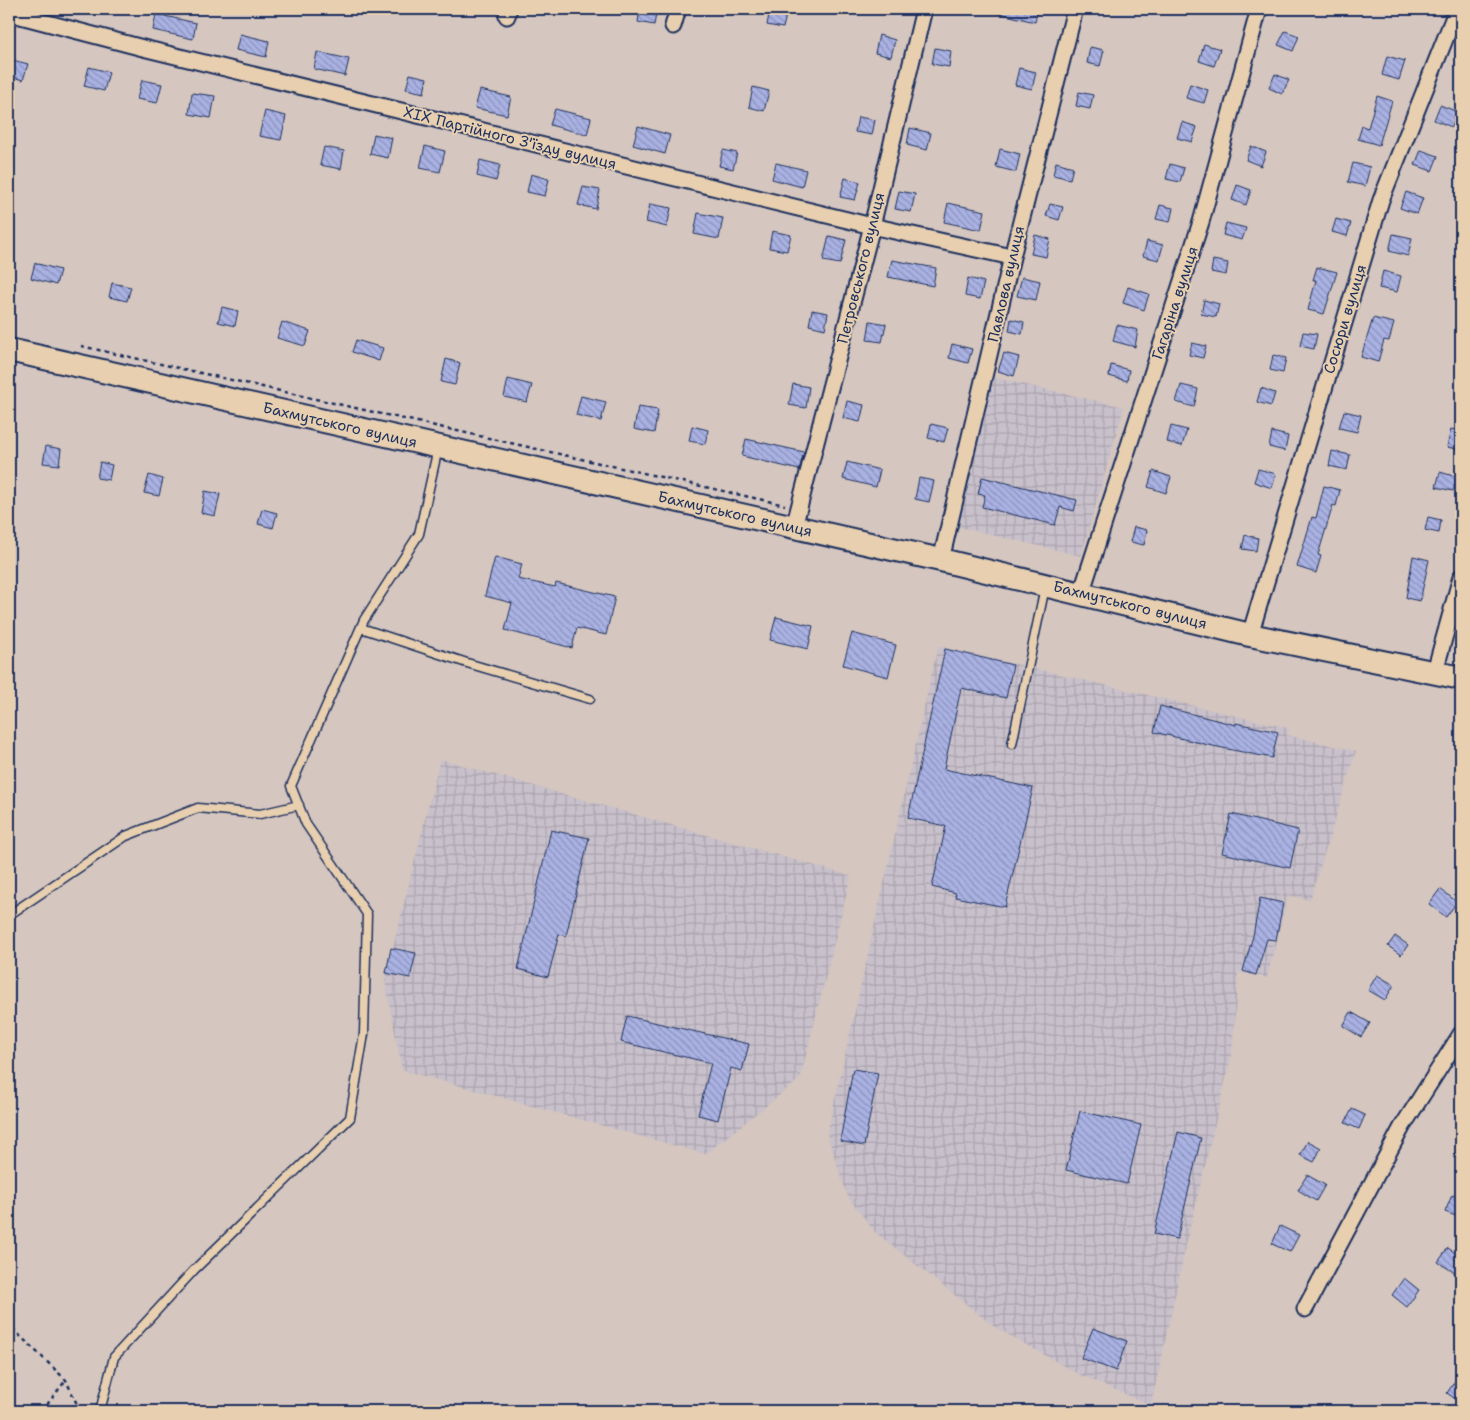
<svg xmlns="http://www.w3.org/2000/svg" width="1470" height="1420" font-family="'Shantell Sans',sans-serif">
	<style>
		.industrial { fill: url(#industrial-grid) }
		.building { fill: url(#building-back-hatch); stroke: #1b2f5e }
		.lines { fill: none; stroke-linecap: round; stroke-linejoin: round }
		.service-casing { stroke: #1b2f5e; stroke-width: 11 }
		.minor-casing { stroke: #1b2f5e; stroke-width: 19 }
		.secondary-casing { stroke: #1b2f5e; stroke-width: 26 }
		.path { stroke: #1b2f5e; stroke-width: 2.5; stroke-dasharray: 4 4; stroke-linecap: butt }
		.service { stroke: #e7cfaf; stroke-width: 8 }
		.minor { stroke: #e7cfaf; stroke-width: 15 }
		.secondary { stroke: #e7cfaf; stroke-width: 22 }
		.labels { text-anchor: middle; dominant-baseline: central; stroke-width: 4; stroke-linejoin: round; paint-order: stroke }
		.street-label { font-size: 15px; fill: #1b2f5e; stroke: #e7cfaf }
	</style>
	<defs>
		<pattern id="industrial-grid" width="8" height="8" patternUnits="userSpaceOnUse" patternTransform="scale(1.25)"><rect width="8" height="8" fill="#c8c0ca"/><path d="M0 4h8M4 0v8" fill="none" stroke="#aba5b0"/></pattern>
		<pattern id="building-back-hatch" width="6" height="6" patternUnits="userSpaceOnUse" patternTransform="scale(1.25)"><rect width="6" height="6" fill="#aab2e3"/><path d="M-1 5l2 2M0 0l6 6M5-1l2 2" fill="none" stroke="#8a91bb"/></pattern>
	</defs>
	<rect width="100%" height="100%" fill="#d5c6bf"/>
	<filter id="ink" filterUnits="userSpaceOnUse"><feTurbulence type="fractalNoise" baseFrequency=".02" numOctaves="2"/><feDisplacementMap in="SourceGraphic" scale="10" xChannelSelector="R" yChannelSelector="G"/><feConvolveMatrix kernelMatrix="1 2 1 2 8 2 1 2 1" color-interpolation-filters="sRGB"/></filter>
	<g filter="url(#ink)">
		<path class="industrial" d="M991,377L1124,407L1081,556L955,526Z
			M938,646L1288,728L1287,735L1356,751L1310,900L1288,895L1267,978L1238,972L1232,1053L1187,1241L1151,1405L1078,1374L995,1327L875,1232L848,1197L827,1134Z
			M440,759L851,876L800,1079L705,1154L402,1070L385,980Z"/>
		<path class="building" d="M640,9H657L654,25L638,22Z
			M770,9L787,11L783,28L767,25Z
			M999,9H1038L1035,22L998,13Z
			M156,14L196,23L193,39L153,30Z
			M1285,31L1299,36L1293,51L1278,45Z
			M240,34L269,41L266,57L236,50Z
			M879,35L895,40L891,57L875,53Z
			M1204,44L1220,49L1214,66L1199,61Z
			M1090,47L1104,50L1100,66L1087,63Z
			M935,48L951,51L949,67L932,64Z
			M317,52L349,59L345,76L314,69Z
			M1387,56L1405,61L1399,80L1382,75Z
			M9,59L28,64L23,80L9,76Z
			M89,67L109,72L104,91L84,86Z
			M1019,68L1036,72L1032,89L1015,85Z
			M410,74L427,78L424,93L406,89Z
			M1275,74L1289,80L1282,94L1269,88Z
			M142,80L162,84L157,103L137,99Z
			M1190,84L1208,90L1204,103L1186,98Z
			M753,87L769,91L764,111L749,107Z
			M480,90L511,97L507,115L475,108Z
			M1079,92L1093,95L1090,109L1076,106Z
			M192,93L215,96L211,118L189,114Z
			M1377,96L1392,101L1379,145L1358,139L1362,126L1368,128Z
			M1440,105L1458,112L1452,127L1434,120Z
			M555,109L591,118L587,135L550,125Z
			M265,111L286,116L281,140L259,136Z
			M858,117L875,120L872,135L855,132Z
			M1182,122L1197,127L1192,142L1177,138Z
			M638,126L670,135L665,154L633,145Z
			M910,128L931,133L927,150L907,145Z
			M374,134L392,138L388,158L370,154Z
			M425,146L445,151L440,172L420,168Z
			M1251,146L1266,152L1261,166L1246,160Z
			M324,147L344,151L341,169L320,165Z
			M1000,149L1020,154L1016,172L996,167Z
			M723,150L737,153L733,169L719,166Z
			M1421,150L1438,156L1432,171L1415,165Z
			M480,160L500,165L496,181L477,176Z
			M1056,162L1073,167L1070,179L1053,175Z
			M776,163L806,170L802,187L772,179Z
			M1353,163L1370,167L1365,186L1348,182Z
			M1170,164L1184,168L1180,182L1166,179Z
			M531,174L549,179L545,196L527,192Z
			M845,178L860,182L855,200L840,197Z
			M1237,185L1251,190L1246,205L1232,200Z
			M583,187L600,190L596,209L578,205Z
			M899,191L915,194L911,212L895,209Z
			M1406,192L1423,198L1417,214L1400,208Z
			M948,203L985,211L981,230L944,222Z
			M650,204L671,208L667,227L646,222Z
			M1050,204L1063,207L1059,220L1046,216Z
			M1160,205L1173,208L1170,222L1156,219Z
			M698,213L723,218L719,239L694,234Z
			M1336,219L1351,223L1347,236L1332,232Z
			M1226,223L1246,228L1242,240L1223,235Z
			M772,231L791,235L787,251L769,248Z
			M1393,234L1412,238L1408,256L1389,251Z
			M1035,235L1050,239L1046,257L1031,254Z
			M829,236L846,240L840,264L823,261Z
			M1147,241L1163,245L1159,260L1143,256Z
			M892,260L936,268L933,286L888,277Z
			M1213,260L1228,263L1226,275L1211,272Z
			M35,263L60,270L56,285L31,278Z
			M1317,267L1337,272L1324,314L1308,310L1316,280H1313Z
			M1383,271L1401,276L1397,292L1379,288Z
			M1022,277L1040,281L1036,300L1017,296Z
			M968,278L984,282L980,299L965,296Z
			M112,283L131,287L127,301L109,297Z
			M1128,287L1149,294L1144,310L1123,303Z
			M1204,300L1219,304L1216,317L1201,314Z
			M222,307L238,311L235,326L218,322Z
			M812,310L828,313L825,329L809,325Z
			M1373,318L1394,323L1389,341L1384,340L1378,362L1361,357Z
			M1011,319L1024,322L1022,334L1009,331Z
			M870,321L886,324L882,342L867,340Z
			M282,322L310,331L305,346L277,338Z
			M1117,325L1138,330L1135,347L1113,341Z
			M1303,332L1317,334L1314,349L1300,346Z
			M356,340L383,348L379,361L352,352Z
			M1192,343L1206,346L1203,358L1189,355Z
			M952,344L972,349L968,363L949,358Z
			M1004,353L1019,357L1014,376L998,371Z
			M1273,355L1286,358L1283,373L1270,370Z
			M446,359L460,363L455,385L441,382Z
			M1111,365L1129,370L1127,381L1109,376Z
			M508,379L532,385L527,402L504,397Z
			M793,384L809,387L806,408L789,405Z
			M1181,385L1198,389L1194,407L1176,402Z
			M1261,388L1275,393L1271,406L1257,402Z
			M581,396L606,402L601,421L576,415Z
			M847,401L864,405L860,422L843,418Z
			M638,407L658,410L654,433L634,429Z
			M1344,411L1361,415L1357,432L1339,428Z
			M931,424L948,428L944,442L928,438Z
			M692,426L708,430L705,444L689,441Z
			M1171,426L1187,430L1182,446L1167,442Z
			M1451,429L1461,431V450L1447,447Z
			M1272,432L1288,436L1285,451L1269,447Z
			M746,439L804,452L799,470L742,456Z
			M46,446L61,449L59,465L43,463Z
			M1332,451L1350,455L1347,470L1329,466Z
			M100,462L112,465L109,480L97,478Z
			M847,462L880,470L876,487L843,479Z
			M1258,469L1276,474L1272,488L1254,482Z
			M1153,471L1171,477L1166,493L1148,487Z
			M1440,472L1457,477L1453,491L1436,487Z
			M149,475L163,479L159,496L144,493Z
			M982,477L1077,500L1074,511L1060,507L1055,525L982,507L985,495L978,494Z
			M919,478L934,481L929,502L915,499Z
			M1324,486L1340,490L1336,506L1333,505L1318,555L1321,556L1316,573L1297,567L1312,517L1316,518Z
			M205,491L220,494L215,516L201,513Z
			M262,509L277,513L273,528L258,524Z
			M1428,517L1441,520L1439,533L1425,530Z
			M1134,527L1147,530L1144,545L1130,542Z
			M1245,535L1258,538L1256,551L1242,549Z
			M1413,556L1429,560L1420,601L1406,598Z
			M495,557L522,564L518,579L555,587L556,583L615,597L606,635L577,628L572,648L505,630L512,603L485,596Z
			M776,617L813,626L808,649L770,640Z
			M852,633L896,645L888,677L843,665Z
			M945,649L1013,665L1006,698L961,688L944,769L1033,788L1005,907L955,897L956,893L932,887L946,826L908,818Z
			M1160,706L1236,725V723L1278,732L1272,758L1213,746L1154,732Z
			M1231,814L1298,830L1290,868L1222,853Z
			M551,830L589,838L566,936L559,934L548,977L518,969Z
			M1440,889L1457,902L1446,917L1429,904Z
			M1260,898L1283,903L1276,940L1267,939L1256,975L1243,971L1253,936Z
			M1395,936L1408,945L1401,955L1388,946Z
			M391,948L416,953L410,978L386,973Z
			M1377,975L1394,985L1385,1000L1368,990Z
			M1351,1012L1370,1023L1361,1037L1343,1026Z
			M627,1016L749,1044L742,1071L731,1068L718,1120L698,1115L711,1063L621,1042Z
			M853,1069L878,1073L864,1146L840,1141Z
			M1352,1109L1365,1115L1359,1129L1345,1123Z
			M1080,1111L1141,1125L1127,1184L1066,1170Z
			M1178,1132L1201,1138L1177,1239L1154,1234Z
			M1308,1141L1321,1148L1314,1162L1300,1155Z
			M1307,1175L1325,1185L1316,1201L1298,1190Z
			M1452,1195L1461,1198V1218L1445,1212Z
			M1280,1226L1299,1235L1290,1252L1272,1244Z
			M1448,1248L1461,1257V1263L1455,1273L1438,1262Z
			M1404,1278L1419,1290L1407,1307L1392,1295Z
			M1093,1328L1127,1341L1116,1371L1081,1358Z
			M1461,1372V1403L1447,1393Z"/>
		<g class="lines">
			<defs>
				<path id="service" d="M361,628L467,663L590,699
					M1012,744L1045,587
					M9,915L126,836L198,808L260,814L299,805
					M100,1411L114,1357L194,1270L350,1118L364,1034L367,914L306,824L291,786L364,620L419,534L438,448"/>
				<path id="minor" d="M9,13L143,48L872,226L1012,257
					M507,16L509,9
					M673,26L678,9
					M794,527L872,226L924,9
					M941,560L1012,257L1075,9
					M1081,594L1201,222L1259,9
					M1250,635L1381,200L1457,9
					M1435,671L1461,577
					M1305,1309L1402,1127L1461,1034"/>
				<path id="secondary" d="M9,350L941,560L1250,635L1461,678"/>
			</defs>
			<use href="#service" class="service-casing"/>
			<use href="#minor" class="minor-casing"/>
			<use href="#secondary" class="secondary-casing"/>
			<path class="path" d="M81,346L785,505
				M9,1321L15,1331L66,1380L80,1411
				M42,1411L66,1380"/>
			<use href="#service" class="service"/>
			<use href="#minor" class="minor"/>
			<use href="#secondary" class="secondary"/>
		</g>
	</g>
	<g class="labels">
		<g class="street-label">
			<text transform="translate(510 138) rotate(14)">XIX Партійного З'їзду вулиця</text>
			<text transform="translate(861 268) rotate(-76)">Петровського вулиця</text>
			<text transform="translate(1006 284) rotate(-77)">Павлова вулиця</text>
			<text transform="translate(1175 303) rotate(-72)">Гагаріна вулиця</text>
			<text transform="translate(1345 319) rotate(-73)">Сосюри вулиця</text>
			<text transform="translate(340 425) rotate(13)">Бахмутського вулиця</text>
			<text transform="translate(735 514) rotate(13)">Бахмутського вулиця</text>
			<text transform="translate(1130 605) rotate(14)">Бахмутського вулиця</text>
		</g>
	</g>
	<rect width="1470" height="1420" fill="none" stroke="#e7cfaf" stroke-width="30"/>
	<rect x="15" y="15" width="1440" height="1390" fill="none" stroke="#1b2f5e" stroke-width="2" filter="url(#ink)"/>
</svg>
